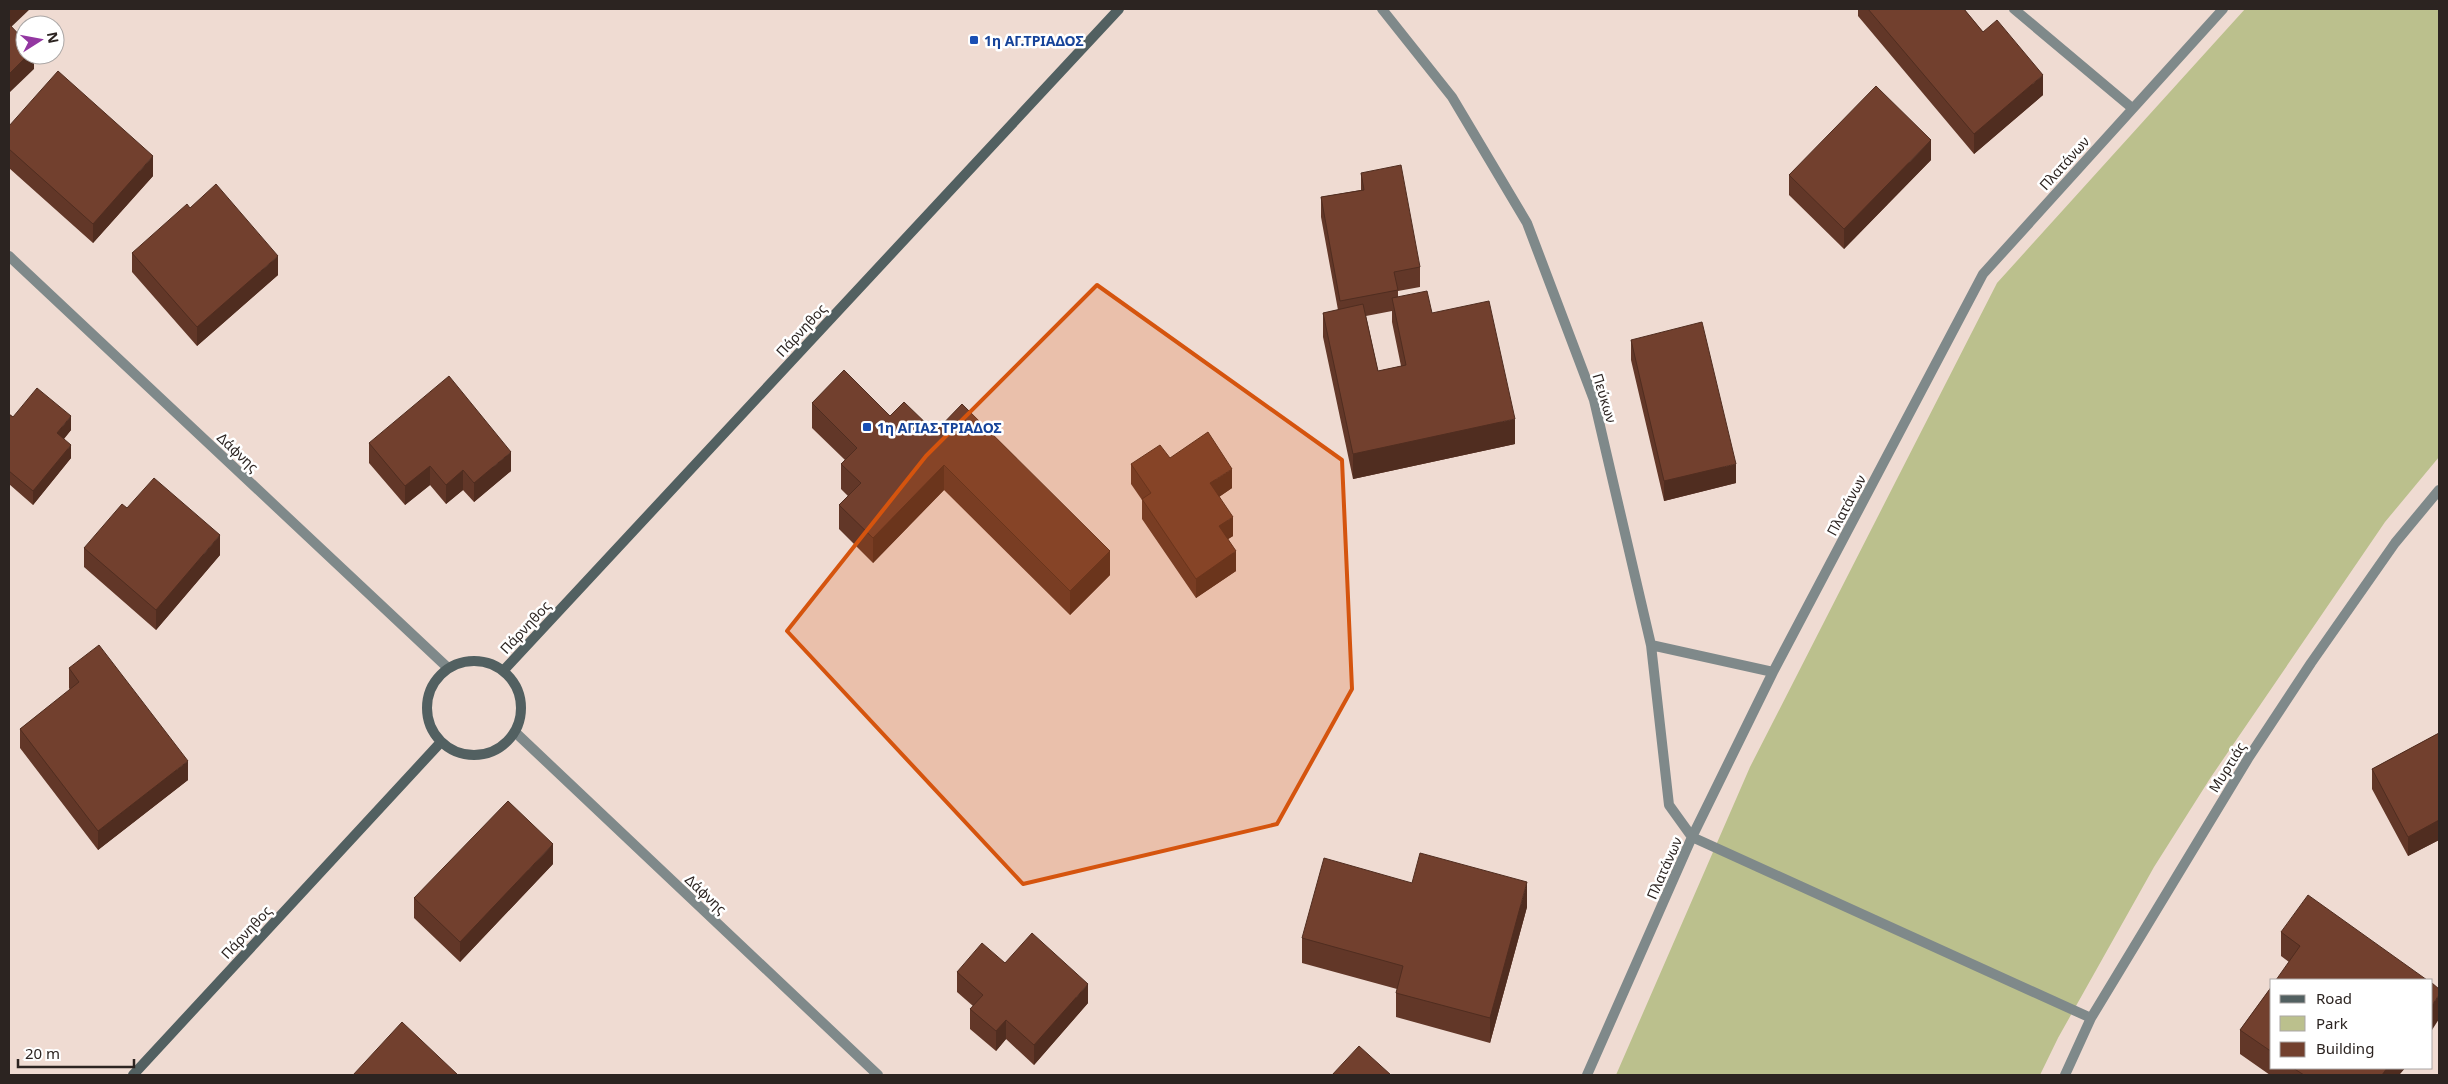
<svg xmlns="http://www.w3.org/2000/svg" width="2448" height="1084" font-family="'Noto Sans',sans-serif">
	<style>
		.green { fill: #bbc08d }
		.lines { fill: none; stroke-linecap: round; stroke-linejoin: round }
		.street { stroke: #7f898a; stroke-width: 10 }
		.secondary { stroke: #526061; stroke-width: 10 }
		.wall { fill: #623728; fill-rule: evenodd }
		.shaded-wall { fill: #502d20 }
		.building { fill: #72402e; stroke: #502d20 }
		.marked { fill: #d5540e; fill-opacity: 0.2; stroke: #d5540e; stroke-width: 4; stroke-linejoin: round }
		.transit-dot { fill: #1a4fb4; stroke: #fff; stroke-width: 2 }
		.labels { text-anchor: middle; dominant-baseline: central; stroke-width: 5; stroke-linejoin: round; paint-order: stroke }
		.transit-label { font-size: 14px; font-weight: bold; fill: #164399; stroke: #fff; text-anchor: start }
		.street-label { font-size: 14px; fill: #2c2421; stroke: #fff }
	</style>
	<rect width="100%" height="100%" fill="#efdbd2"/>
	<path class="green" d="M2245,9H2439V457L2385,522L2211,777L2154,867L2058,1038L2040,1075H1616L1750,767L1997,283Z"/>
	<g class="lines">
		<path class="street" d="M1382,9L1452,97L1527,223L1594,400L1651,645L1669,805L1692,837L2091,1018
			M2014,9L2132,108
			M9,256L448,668
			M1651,645L1773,672
			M516,733L878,1075
			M1587,1075L1692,837L1773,672L1983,274L2223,9
			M2065,1075L2091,1018L2249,757L2311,663L2395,543L2439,490"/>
		<path class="secondary" d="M427 708a47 47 0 1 1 94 0a47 47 0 1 1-94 0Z
			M503,671L1119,9
			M133,1075L441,742"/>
	</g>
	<path class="wall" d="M1858,9H1964L1983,32L2043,95L1974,154L1858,16Z
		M9,126L153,176L93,243L9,168Z
		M1931,160L1844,249L1789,195V175Z
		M1361,173L1420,267V287L1398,291V297L1432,313L1515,444L1353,479L1323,337V313L1338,310L1321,217V197L1361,190ZM1392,311V322L1401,366L1378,371L1366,316Z
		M132,253L278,275L197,346L132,272Z
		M1631,340L1736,483L1664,501L1631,360Z
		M812,403L890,416L935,432L1110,575L1070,615L944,490L873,563L839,529V505L848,496L841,489V464L845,460L812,428Z
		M9,414L13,417L71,430L64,439L71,458L33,505L9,484Z
		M369,443L511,471L474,502L463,490L446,504L430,485L405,505L369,463Z
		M1170,458L1232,488L1219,497L1233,536L1228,539L1236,571L1196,598L1142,519V500L1131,484V464Z
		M84,548L220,555L156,630L84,567Z
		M69,668L188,780L98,850L20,748V729L70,690L69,688Z
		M2439,733V840L2408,856L2372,789V769Z
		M553,864L460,962L414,918V898Z
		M1412,883L1527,907L1490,1043L1396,1017V993L1397,989L1302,963V938Z
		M2281,932L2427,980L2289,962L2281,956Z
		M1005,963L1088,1003L1034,1065L1006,1039L996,1051L970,1029V1009L973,1006L957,992V972Z
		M2272,986V1068H2405L2399,1075H2270L2240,1054V1030Z"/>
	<path class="shaded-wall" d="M10,9H30L9,29V10Z
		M28,55H34V69L9,93V74Z
		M2043,75V95L1974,154V134Z
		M1931,140V160L1844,249V229Z
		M153,156V176L93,243V224Z
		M278,256V275L197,346V327Z
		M71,416V430L57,447V433Z
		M1515,419V444L1353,479V454Z
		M71,445V458L33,505V491Z
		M511,452V471L474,502V483Z
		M1736,464V483L1664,501V481Z
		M944,465V490L873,563V538Z
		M430,466V485L405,505V486Z
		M1232,469V488L1210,503V483Z
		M463,470V490L446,504V485Z
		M1233,517V536L1219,545V526Z
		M220,535V555L156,630V610Z
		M1110,551V575L1070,615V591Z
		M1236,551V571L1196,598V579Z
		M188,761V780L98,850V831Z
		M2439,820V840L2408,856V837Z
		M553,844V864L460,962V942Z
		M1527,882V907L1490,1043V1018Z
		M1088,984V1003L1034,1065V1045Z
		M2439,995V1019L2432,1030V1005Z
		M1006,1020V1039L996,1051V1031Z
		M2387,1068H2405L2399,1075H2382Z"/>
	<path class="building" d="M1868,9H1964L1983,32L1997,20L2043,75L1974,134Z
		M9,24L25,41V55H28L9,74Z
		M58,71L153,156L93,224L9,149V126Z
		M1876,86L1931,140L1844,229L1789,175Z
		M1401,165L1420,267L1394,272L1398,290L1340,301L1321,197L1364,190L1361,173Z
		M216,184L278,256L197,327L132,253L187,204L190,208Z
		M1427,291L1432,313L1489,301L1515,419L1353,454L1323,313L1363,304L1378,371L1406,365L1392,298Z
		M1702,322L1736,464L1664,481L1631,340Z
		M844,370L890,416L904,402L935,432L962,404L1110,551L1070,591L944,465L873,538L839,505L861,483L841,464L857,448L812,403Z
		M449,376L511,452L474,483L463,470L446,485L430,466L405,486L369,443Z
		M37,388L71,416L57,433L71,445L33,491L9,471V414L13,417Z
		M1208,432L1232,469L1210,483L1233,517L1219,526L1236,551L1196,579L1142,499L1151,493L1131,464L1160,445L1170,458Z
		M154,478L220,535L156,610L84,548L122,504L127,508Z
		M99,645L188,761L98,831L20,729L79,682L69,668Z
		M2439,733V820L2408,837L2372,769Z
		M508,801L553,844L460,942L414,898Z
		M1420,853L1527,882L1490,1018L1396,993L1403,966L1302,938L1324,858L1412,883Z
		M2308,895L2427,980H2276L2300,946L2281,932Z
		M1032,933L1088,984L1034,1045L1006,1020L996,1031L970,1009L983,995L957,972L982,943L1005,963Z
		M2432,983L2439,989V995L2432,1005Z
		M2272,986V1052L2240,1030Z
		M402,1022L458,1075H353Z
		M1359,1046L1391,1075H1332Z
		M2293,1068H2387L2382,1075H2304Z"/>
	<path class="marked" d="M1097,285L1342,460L1352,689L1277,824L1023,884L787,631L926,456Z"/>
	<g class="transit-dot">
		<rect x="969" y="35" width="10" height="10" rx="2.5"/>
		<rect x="862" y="422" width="10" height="10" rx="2.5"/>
	</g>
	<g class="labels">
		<g class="transit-label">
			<text x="984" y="40">1η ΑΓ.ΤΡΙΑΔΟΣ</text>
			<text x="877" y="427">1η ΑΓΙΑΣ ΤΡΙΑΔΟΣ</text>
		</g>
		<g class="street-label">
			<text transform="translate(2064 163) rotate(-48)">Πλατάνων</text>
			<text transform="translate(801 330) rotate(-47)">Πάρνηθος</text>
			<text transform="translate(1605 398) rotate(73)">Πεύκων</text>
			<text transform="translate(238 452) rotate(43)">Δάφνης</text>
			<text transform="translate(1846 505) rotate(-62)">Πλατάνων</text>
			<text transform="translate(525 627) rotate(-47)">Πάρνηθος</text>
			<text transform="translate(2227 767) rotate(-58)">Μυρτιάς</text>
			<text transform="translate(1664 868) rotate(-66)">Πλατάνων</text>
			<text transform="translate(706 894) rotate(43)">Δάφνης</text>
			<text transform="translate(246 932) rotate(-47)">Πάρνηθος</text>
		</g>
	</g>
	<rect width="2448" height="1084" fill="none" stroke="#2c2421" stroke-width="20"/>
	<rect x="2270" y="979" width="162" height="90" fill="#ffffff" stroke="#aba7a6"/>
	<rect x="2280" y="995" width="25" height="8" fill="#526061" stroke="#aba7a6"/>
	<text x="2316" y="1004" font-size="15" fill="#2c2421">Road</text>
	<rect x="2280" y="1016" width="25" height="15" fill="#bbc08d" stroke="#aba7a6"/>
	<text x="2316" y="1029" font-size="15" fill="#2c2421">Park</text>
	<rect x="2280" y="1042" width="25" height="15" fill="#72402e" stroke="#aba7a6"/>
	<text x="2316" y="1054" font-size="15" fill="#2c2421">Building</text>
	<g transform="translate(40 40) rotate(79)"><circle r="24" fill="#ffffff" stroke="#aba7a6"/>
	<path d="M0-4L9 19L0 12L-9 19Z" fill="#9337a1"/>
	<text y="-8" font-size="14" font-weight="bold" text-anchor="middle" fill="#2c2421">N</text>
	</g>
	<path d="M18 1059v8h116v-8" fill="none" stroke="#2c2421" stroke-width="2.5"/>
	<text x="25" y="1059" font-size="15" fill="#2c2421" stroke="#ffffff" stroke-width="4" paint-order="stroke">20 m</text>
</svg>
